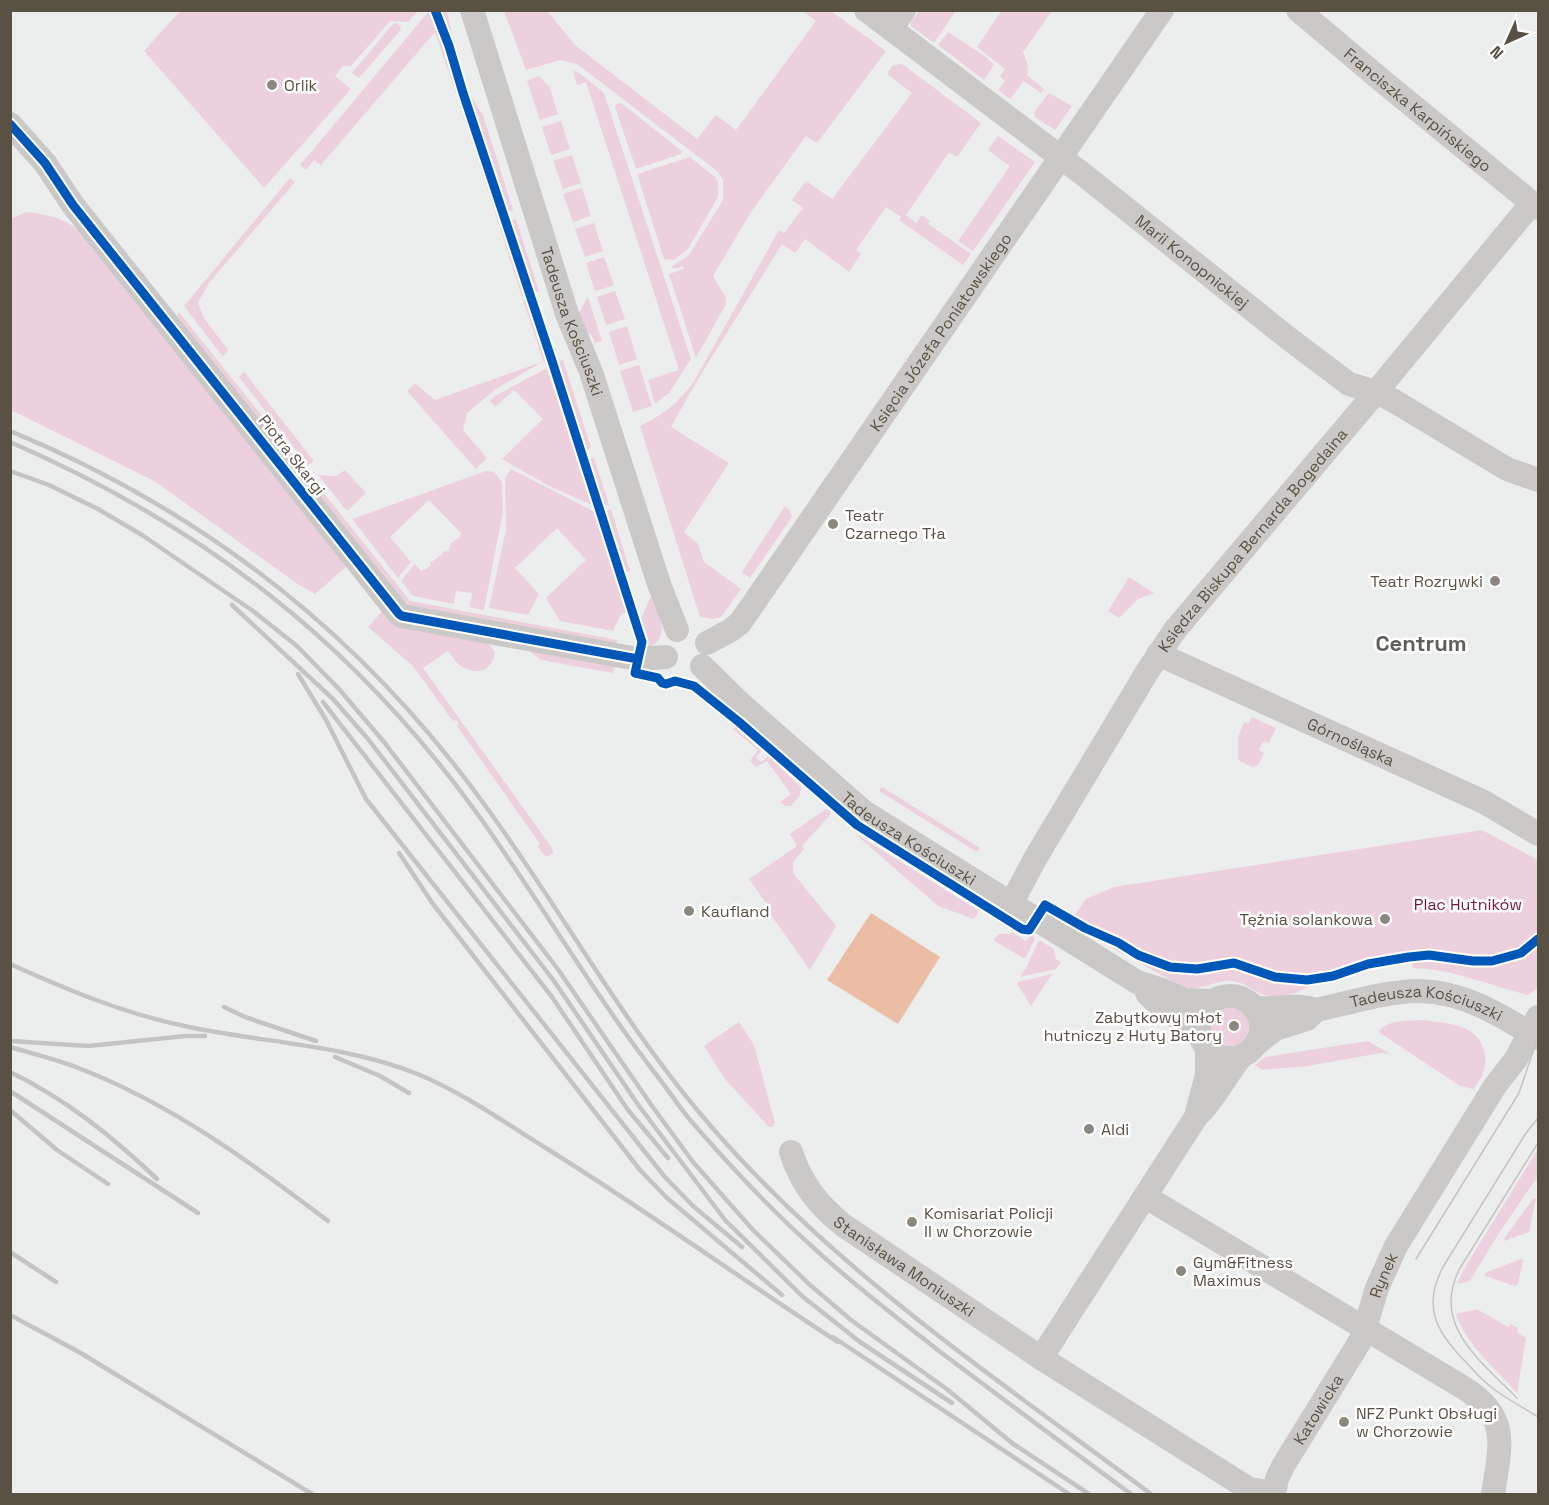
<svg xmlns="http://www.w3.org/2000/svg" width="1549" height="1505" font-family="'Space Grotesk',sans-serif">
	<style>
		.green { fill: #edd0de }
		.water { fill: #ebbda5 }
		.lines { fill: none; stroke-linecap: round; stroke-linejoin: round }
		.minor { stroke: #cbc9c7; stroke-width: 24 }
		.tram { stroke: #c5c4c2; stroke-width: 1.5 }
		.rail { stroke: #c5c4c2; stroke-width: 4.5 }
		.cycleway-casing { stroke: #fff; stroke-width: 13 }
		.cycleway { stroke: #0057b8; stroke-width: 9 }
		.poi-dot { fill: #8c887f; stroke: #fff; stroke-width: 2 }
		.labels { text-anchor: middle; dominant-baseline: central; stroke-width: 5; stroke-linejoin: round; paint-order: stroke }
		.poi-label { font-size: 16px; fill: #595144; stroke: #fff; text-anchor: start }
		.street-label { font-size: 16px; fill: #595144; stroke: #fff }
		.park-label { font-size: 16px; fill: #78173a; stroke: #fff }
		.district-label { font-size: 22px; font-weight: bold; fill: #605e58; stroke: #fff }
	</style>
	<rect width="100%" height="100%" fill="#eceded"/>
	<path class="green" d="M1002,10L1052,11L1023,52L1028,66L1027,75L1044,89L1041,93L1024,81L1010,99L998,90L1005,81L1000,76L1005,69L977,47Z
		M180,11H418L408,22L390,21L351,66H343L335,76L351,89L264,188L144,51Z
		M429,11H432L447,48L527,295L522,297L474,147L435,32L321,165L314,160L306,170L300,165Z
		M438,11H447L455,48L468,92L483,115L513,210L506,212L465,90L452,47Z
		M504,11H547L575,45L697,139L716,115L736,130L816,21L803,11H831L886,51L817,143L806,136L751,212L713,276L726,298V304L696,358L669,274L684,269L683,266L674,269L671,267L689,255L723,200V180L717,171L577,64L560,60L526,70Z
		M919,11H954L955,12L934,43L911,26V22Z
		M398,23L401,29L399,32L359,78L352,73L393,24Z
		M948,32L986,57L994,65L984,80L938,45Z
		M902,64L981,123L957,157L949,152L906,215L916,223L922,215L930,221L928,224L971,254L963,265L899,220L901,217L886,207L856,250L861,254L849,272L805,239L795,253L782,244L695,384L671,427L729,463L684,532L698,544L704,562L741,589L721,617L712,619L700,617L640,426C664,414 676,405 693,383L779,230L784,233L803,208L792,200L806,181L832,199L912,93L887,74L893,65Z
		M573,71L578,72L604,93L691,359L669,393L655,404L648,380L679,370L586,82L577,85Z
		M539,76L550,88L558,114L540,120L527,81Z
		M1049,93L1072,106L1055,130L1035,117L1034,112Z
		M621,103L682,151L681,154L636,169L615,107L616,104Z
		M561,121L570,149L551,155L542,127Z
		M998,136L1035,162L973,251L958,241L1010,166L988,150Z
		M572,155L581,183L563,189L553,161Z
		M690,157L715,177L718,182V197L688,249L674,260L664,259L637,174Z
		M290,178L295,182L209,283L198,303L204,318L228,350L223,357L184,306Z
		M582,188L591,216L573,222L563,194Z
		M26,212C51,215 66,218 85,236L348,565L315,594L296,583L156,482L11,410L10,219Z
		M516,219L539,291L532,294L509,221Z
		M594,223L603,251L585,257L575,229Z
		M604,257L614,285L595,291L586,263Z
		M615,291L625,319L606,325L597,297Z
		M588,297L602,341L595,343L591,334L584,331L577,316Z
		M528,298L549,360L544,363L523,300Z
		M179,312L305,470H297L176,319Z
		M627,326L637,359L619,365L609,332Z
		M563,360L591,448L584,451L556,362Z
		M542,362L496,389L467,413L463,430L487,458L476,469L407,391L415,383L435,400Z
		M639,365L652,406L633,412L620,371Z
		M547,368L592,505L549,486L502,459L543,419L514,390L495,407L490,401L495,396Z
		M244,372L314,461L308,465L239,377Z
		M594,458L609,505L601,506L586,460Z
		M511,469L595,512L627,612L621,614L613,631L560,621L546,598L586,560L557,528L515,568L539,594L528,615L489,608L506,530L505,478Z
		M345,470L366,493L347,511L318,475L336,476Z
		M486,471L494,472L502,482L503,511L484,610L470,607L472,593L456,591L454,604L413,596L401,581L415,564L421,571L424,569L425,570L431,565L430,563L443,554L442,552L449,551L451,543L460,537L461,533L429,500L390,537L411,562L398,578L352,519Z
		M311,477L410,601L617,640L616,645L406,605L308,484Z
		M785,506L789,509L792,517L750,578L742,572Z
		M611,509L630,571L623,573L603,512Z
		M1129,577L1154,593L1138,599L1119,618L1108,611Z
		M653,597C659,616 673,641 644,649L645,644L639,624L650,598Z
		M383,610L488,642L495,653C491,671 478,676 461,666C456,663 452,655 448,651L423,668L552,848L553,853L546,857L537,846L540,844L457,726L459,724L456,720L453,721L413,666L368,627Z
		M527,649L615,665L613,673L541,660Z
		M1252,717L1276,728L1269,743L1263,742L1259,750L1264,753L1258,765H1256L1254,768L1238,760V737L1244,722L1248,724Z
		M735,727L761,751L756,757L761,762L768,756L801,787L800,795L791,806H785L780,802L791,794L767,761L756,767L750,761L758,750L733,729Z
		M882,787L980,848L977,852L879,791Z
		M826,809L831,813L830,815L802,846L804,849L793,862V873L836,926L810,970L766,908V903L749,879L797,846L790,834Z
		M1482,830L1538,860V988L1528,995C1487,985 1457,970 1413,968L1409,952C1388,956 1366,959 1346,967C1320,977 1301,999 1270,996C1256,995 1247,982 1232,981C1215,980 1201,991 1183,987L1085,933L1074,916L1086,899L1114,887Z
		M853,832L979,911L974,919L938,906Z
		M1012,932L1026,941L1031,935L1035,938L1025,959L993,940L999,934H1010Z
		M1039,940L1054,949L1056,959L1061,962L1056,969L1020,977L1027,966Z
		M1052,974L1031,1006L1017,984L1018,982Z
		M1211 1027a19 19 0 1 1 38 0a19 19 0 1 1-38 0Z
		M1425,1020C1437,1022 1451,1023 1462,1027C1490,1038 1492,1069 1473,1089L1460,1086L1380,1033L1379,1031C1389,1019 1411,1021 1425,1020Z
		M739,1022L754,1045L775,1123L772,1127H769L725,1079L704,1046Z
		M1368,1041L1390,1054L1381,1053L1307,1066L1262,1070L1255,1065L1265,1057Z
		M1538,1149V1176L1499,1233L1470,1281L1457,1284L1464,1269Z
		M1536,1198L1529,1232L1504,1241L1505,1237L1533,1199Z
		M1521,1259L1523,1260L1518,1284L1515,1286L1485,1276V1273Z
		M1477,1309L1508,1327L1511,1324L1518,1328L1517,1332L1526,1338L1517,1393C1495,1367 1467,1347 1456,1314Z"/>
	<path class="water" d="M871,913L940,957L898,1024L827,980Z"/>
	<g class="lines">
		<g class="minor">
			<path id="s1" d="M472,10L567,314L591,372L659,584L677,630"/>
			<path id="s2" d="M866,10L1084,175L1288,338L1349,384L1376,392L1394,401L1507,469L1538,480"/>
			<path id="s3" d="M1298,10L1386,84L1538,208"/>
			<path d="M891,29L904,10"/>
			<path d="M10,124L45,163L73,205L399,614L402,616L638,659L666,657"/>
			<path id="s4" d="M707,643L731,630L740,623L1162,10"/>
			<path id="s5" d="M1158,654L1484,802L1538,834"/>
			<path id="s6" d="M702,666L741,704L864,812L1137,982L1162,990L1185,1000L1212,1001"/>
			<path id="s7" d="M1011,904L1036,857L1147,672L1175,630L1376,392L1532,203"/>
			<path d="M1147,993C1162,1010 1184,1019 1200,1036"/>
			<circle cx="1230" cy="1027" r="31"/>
			<path id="s8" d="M1254,1008C1275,1010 1296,1003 1316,1010C1350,1003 1386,991 1420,991C1465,992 1502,1016 1538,1038"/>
			<path d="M1256,1044L1275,1029L1307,1019L1316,1010"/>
			<path d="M1197,1112L1207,1075V1048"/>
			<path id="s9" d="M791,1152C801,1183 818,1205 843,1225L1041,1358L1249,1489L1274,1493L1277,1479L1283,1466L1362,1338L1377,1288L1396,1246L1495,1086L1516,1059L1538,1017"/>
			<path d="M1146,1197L1464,1388C1511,1417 1500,1447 1493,1494"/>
			<path d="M1041,1358L1196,1117C1216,1098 1224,1077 1242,1056"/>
		</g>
		<path class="tram" d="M1538,1118L1526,1133L1443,1267C1423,1305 1435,1330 1462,1358C1472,1368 1480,1379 1491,1387C1506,1399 1523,1407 1538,1417
			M1416,1259L1519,1093L1538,1037
			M1517,1398C1481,1361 1430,1325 1460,1268L1538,1143"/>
		<path class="rail" d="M10,431C204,511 362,635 484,804C558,905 618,1015 698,1111C825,1264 993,1376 1151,1494
			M10,442C203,526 353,642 476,812C539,899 592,992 658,1077C669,1091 679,1107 691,1121C730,1166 771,1210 816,1250C856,1287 900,1320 943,1354C1006,1401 1068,1448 1131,1494
			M10,471L49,485L98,509L142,535L253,611L297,646L339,689L384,742L557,968L652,1106L693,1162L753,1230L809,1284L851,1320L948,1390L1012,1443L1089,1494
			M232,605L333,699L368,739L554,981L639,1106L725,1220L802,1296L860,1342L952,1403
			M298,674L326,720L366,799L664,1176L693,1206L742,1247
			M323,702L552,997L628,1110L668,1158
			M399,853L433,904L640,1170L667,1198L782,1295
			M10,964C70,991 125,1014 189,1027C266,1043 347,1045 420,1075C465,1094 507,1124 549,1150C647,1211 741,1279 838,1342
			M224,1007L245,1017L316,1041
			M10,1041L88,1046L186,1036H205
			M10,1047C34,1054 59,1060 81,1069C171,1104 252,1163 328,1221
			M335,1057L380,1076L409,1093
			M10,1072C66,1099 113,1137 157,1179
			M10,1091L198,1213
			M10,1110L57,1150L108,1184
			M10,1252L56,1282
			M10,1315L79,1352L312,1494
			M833,1337L1069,1494"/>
		<defs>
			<path id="cycleway" d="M435,10L449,46L463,93L552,361L642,642L635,673L658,678L662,683L666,684L675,681L694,686L739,722L857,825L1022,929L1029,930L1045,905L1085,928L1119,943L1138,955L1170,967L1197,969L1234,963L1275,977L1307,980L1333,976L1368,964L1409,957L1429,955L1473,961H1492L1521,953L1538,939
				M10,124L45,163L73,205L399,614L402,616L638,659"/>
		</defs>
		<use href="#cycleway" class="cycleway-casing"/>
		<use href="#cycleway" class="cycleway"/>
	</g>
	<g class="poi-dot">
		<circle cx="272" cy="85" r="6"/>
		<circle cx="833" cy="524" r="6"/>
		<circle cx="1495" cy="581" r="6"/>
		<circle cx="689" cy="911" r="6"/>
		<circle cx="1385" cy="919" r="6"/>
		<circle cx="1234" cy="1026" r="6"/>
		<circle cx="1089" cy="1129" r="6"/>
		<circle cx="912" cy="1222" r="6"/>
		<circle cx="1181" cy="1271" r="6"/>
		<circle cx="1344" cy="1422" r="6"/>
	</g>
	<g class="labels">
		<g class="poi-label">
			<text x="284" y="85">Orlik</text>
			<text x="845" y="515">Teatr<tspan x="845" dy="18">Czarnego Tła</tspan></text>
			<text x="1483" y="581" text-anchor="end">Teatr Rozrywki</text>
			<text x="701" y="911">Kaufland</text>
			<text x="1373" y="919" text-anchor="end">Tężnia solankowa</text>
			<text x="1222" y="1017" text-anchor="end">Zabytkowy młot<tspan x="1222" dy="18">hutniczy z Huty Batory</tspan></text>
			<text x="1101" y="1129">Aldi</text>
			<text x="924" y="1213">Komisariat Policji<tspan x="924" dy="18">II w Chorzowie</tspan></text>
			<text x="1193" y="1262">Gym&amp;Fitness<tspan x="1193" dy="18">Maximus</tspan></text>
			<text x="1356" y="1413">NFZ Punkt Obsługi<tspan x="1356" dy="18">w Chorzowie</tspan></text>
		</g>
		<g class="street-label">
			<text stroke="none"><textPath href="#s3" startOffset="156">Franciszka Karpińskiego</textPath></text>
			<text stroke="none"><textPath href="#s2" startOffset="412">Marii Konopnickiej</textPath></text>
			<text stroke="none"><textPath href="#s1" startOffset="327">Tadeusza Kościuszki</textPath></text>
			<text stroke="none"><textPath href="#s4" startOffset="392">Księcia Józefa Poniatowskiego</textPath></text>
			<text transform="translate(292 455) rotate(52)">Piotra Skargi</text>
			<text stroke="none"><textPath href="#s7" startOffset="438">Księdza Biskupa Bernarda Bogedaina</textPath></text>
			<text stroke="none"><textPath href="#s5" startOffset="212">Górnośląska</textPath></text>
			<text stroke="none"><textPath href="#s6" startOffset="270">Tadeusza Kościuszki</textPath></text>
			<text stroke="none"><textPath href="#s8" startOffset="176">Tadeusza Kościuszki</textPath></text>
			<text stroke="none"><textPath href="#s9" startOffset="165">Stanisława Moniuszki</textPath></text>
			<text stroke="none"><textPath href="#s9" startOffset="846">Rynek</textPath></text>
			<text stroke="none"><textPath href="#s9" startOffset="696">Katowicka</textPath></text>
		</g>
		<g class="park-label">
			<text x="1468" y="904">Plac Hutników</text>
		</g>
		<g class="district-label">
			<text x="1421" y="643">Centrum</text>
		</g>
	</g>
	<rect width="1549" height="1505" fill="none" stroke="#595144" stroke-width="24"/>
	<g transform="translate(1507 42) rotate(225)" stroke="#ffffff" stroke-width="4.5" paint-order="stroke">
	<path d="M0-4.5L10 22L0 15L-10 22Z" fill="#595144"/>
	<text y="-9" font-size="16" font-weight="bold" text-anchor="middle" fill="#595144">N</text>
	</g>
</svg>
